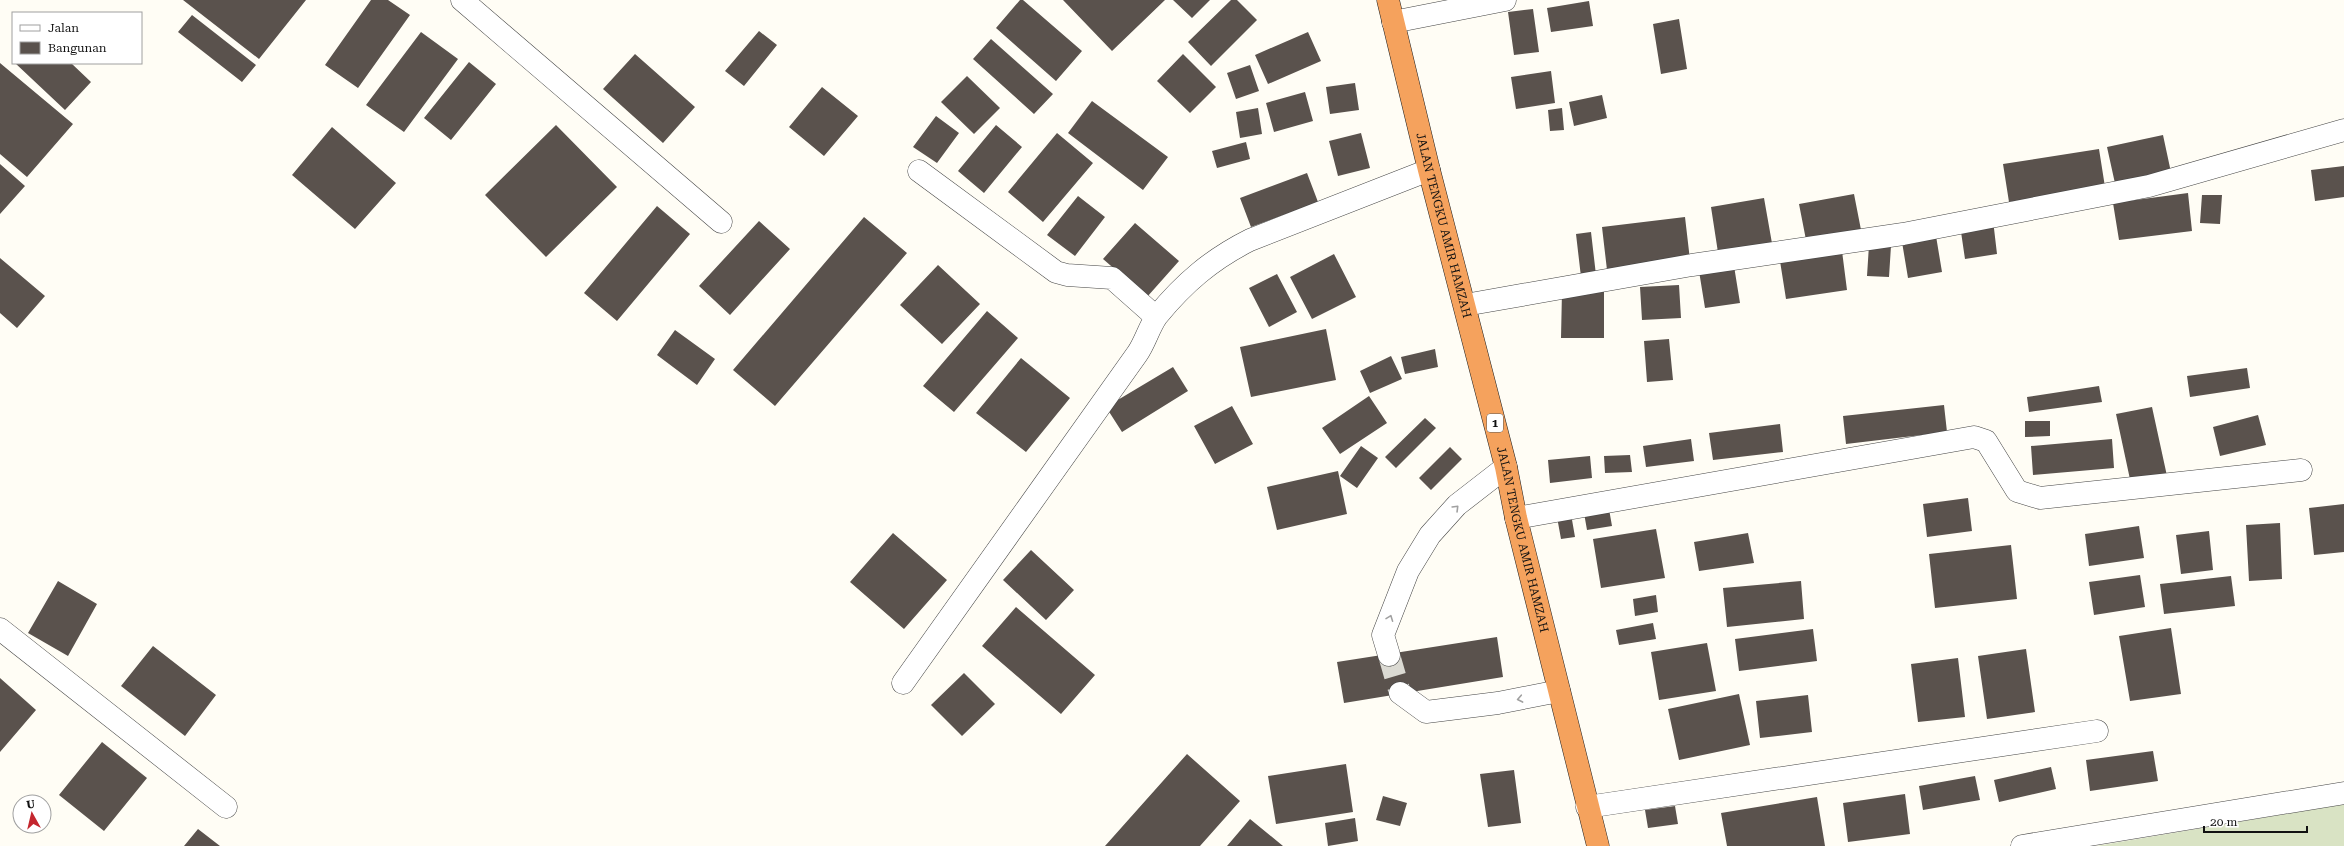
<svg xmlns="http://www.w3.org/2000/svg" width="2344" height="846" font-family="'Roboto Serif',serif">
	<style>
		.cemetery { fill: #d9e3c4 }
		.building { fill: #5a524d }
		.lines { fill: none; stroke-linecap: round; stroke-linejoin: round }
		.minor-tunnel { stroke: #dbdad3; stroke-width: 22; stroke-dasharray: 22 11; stroke-linecap: butt }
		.minor-casing { stroke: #444; stroke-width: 23 }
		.highway-casing { stroke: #222; stroke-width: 23 }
		.minor { stroke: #fff; stroke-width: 22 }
		.highway { stroke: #f5a25d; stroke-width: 22 }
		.oneway { stroke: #a0a0a0 }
		.labels { text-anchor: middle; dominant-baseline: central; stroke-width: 4; stroke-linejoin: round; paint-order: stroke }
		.shield { fill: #fff; stroke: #585858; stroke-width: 1 }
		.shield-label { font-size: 11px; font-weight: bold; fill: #111 }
		.street-label { font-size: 12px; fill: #111; stroke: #fff }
	</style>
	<rect width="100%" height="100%" fill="#fffdf5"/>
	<path class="cemetery" d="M2344,804V846H2096Z"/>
	<path class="building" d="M183,0H306L259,59Z
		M371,0H388L410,15L358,88L325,65Z
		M1020,0H1023L1082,51L1056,81L996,28Z
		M1063,0H1165L1112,51Z
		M1173,0H1210L1192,18Z
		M1231,0H1237L1257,20L1211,66L1188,42Z
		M1589,1L1593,26L1551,32L1547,8Z
		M1533,9L1539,52L1514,55L1508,12Z
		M192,15L256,65L242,82L178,32Z
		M1679,19L1687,69L1661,74L1653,24Z
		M759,31L777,45L744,86L725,71Z
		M421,32L458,59L404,132L366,105Z
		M1308,32L1321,61L1268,84L1255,55Z
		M991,39L1053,94L1034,114L973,59Z
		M635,54L695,107L663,143L603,89Z
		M1183,54L1216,87L1190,113L1157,81Z
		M469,62L496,84L451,140L424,118Z
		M0,63L73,124L27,177L0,154Z
		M15,63H71L91,82L65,110Z
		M1250,65L1259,91L1236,99L1227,73Z
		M1551,71L1555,103L1516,109L1511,77Z
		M967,76L1000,108L974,134L941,102Z
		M1355,83L1359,110L1330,114L1326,87Z
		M822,87L858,116L824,156L789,127Z
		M1305,92L1313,121L1274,132L1266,103Z
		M1602,95L1607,118L1574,126L1569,102Z
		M1092,101L1168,157L1143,190L1068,133Z
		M1258,108L1262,134L1240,138L1236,112Z
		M1562,108L1564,130L1550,131L1548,110Z
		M936,116L959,133L937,163L913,147Z
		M556,125L617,187L546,257L485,195Z
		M996,125L1022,147L984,193L958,171Z
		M332,127L396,183L355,229L292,175Z
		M1057,133L1093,163L1043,222L1008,192Z
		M1361,133L1370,168L1338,176L1329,141Z
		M2163,135L2172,177L2116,188L2107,147Z
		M1246,142L1250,159L1217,168L1212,151Z
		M2099,149L2105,187L2009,202L2003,164Z
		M0,164L25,186L0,214Z
		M2344,166V197L2315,201L2311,170Z
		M1307,173L1318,202L1251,227L1240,198Z
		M2188,193L2192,231L2119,240L2113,203Z
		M1854,194L1862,235L1807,245L1799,204Z
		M2202,195H2222L2220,224L2200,223Z
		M1078,196L1105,217L1075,256L1047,235Z
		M1764,198L1773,249L1719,259L1711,207Z
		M657,206L690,234L617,321L584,293Z
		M864,217L907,253L775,406L733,370Z
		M1685,217L1690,260L1607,270L1602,227Z
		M1993,220L1997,254L1965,259L1960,225Z
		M759,221L790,249L730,315L699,286Z
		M1135,223L1179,261L1147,297L1103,259Z
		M1591,232L1596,275L1581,277L1576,234Z
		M1936,236L1942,272L1908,278L1902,242Z
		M1869,245L1891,246L1889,277L1867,276Z
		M1842,251L1847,290L1786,299L1780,261Z
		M1334,254L1356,297L1312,319L1290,277Z
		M0,258L45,296L17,328L0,313Z
		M938,265L980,304L942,344L900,305Z
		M1734,266L1740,303L1705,308L1699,271Z
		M1277,274L1297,312L1269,327L1249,288Z
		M1679,285L1681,318L1642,320L1640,287Z
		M1562,291H1604V338H1561Z
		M987,311L1018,338L954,412L923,386Z
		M1326,329L1336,380L1251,397L1240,347Z
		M675,330L715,359L697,385L657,355Z
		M1669,339L1673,380L1647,382L1644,341Z
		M1435,349L1438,367L1405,374L1401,357Z
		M1391,356L1402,379L1370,393L1360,371Z
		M1021,358L1070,398L1026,452L976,413Z
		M1173,367L1188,391L1122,432L1106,407Z
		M2247,368L2250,388L2190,397L2187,376Z
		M2099,386L2102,402L2029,412L2027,397Z
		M1369,396L1387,423L1340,454L1322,428Z
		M1944,405L1947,432L1846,444L1843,416Z
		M1232,406L1253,444L1215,464L1194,426Z
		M2152,407L2167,476L2131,484L2116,414Z
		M2258,415L2266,445L2220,456L2213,427Z
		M1425,418L1436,428L1396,468L1385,457Z
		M2025,421H2050V436L2025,437Z
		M1780,424L1783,452L1713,460L1709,433Z
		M1691,439L1694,461L1646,467L1643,446Z
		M2112,439L2114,468L2033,475L2031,446Z
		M1361,446L1378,458L1357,488L1340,476Z
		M1450,447L1462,459L1431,490L1419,478Z
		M1630,455L1632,472L1605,473L1604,456Z
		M1590,456L1592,478L1550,483L1548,460Z
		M1338,471L1347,514L1277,530L1267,487Z
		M1968,498L1972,531L1927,537L1923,504Z
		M2344,504V552L2314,555L2309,508Z
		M1609,509L1612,526L1587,530L1584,513Z
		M1571,514L1575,537L1561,539L1557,517Z
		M2280,523L2282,579L2249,581L2246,525Z
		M2139,526L2144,558L2089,566L2085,534Z
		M1656,529L1665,578L1601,588L1593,539Z
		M2209,531L2213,570L2181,574L2176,535Z
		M893,533L947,580L904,629L850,582Z
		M1748,533L1754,563L1699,571L1694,542Z
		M2011,545L2017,599L1935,608L1929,554Z
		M1031,550L1074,590L1046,620L1003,580Z
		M2140,575L2145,607L2094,615L2089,582Z
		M2231,576L2235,606L2164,614L2160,584Z
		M58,581L97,604L68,656L28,633Z
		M1801,581L1804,619L1727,627L1723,588Z
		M1656,595L1658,612L1635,616L1633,599Z
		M1016,607L1095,675L1061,714L982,646Z
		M1653,623L1656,639L1619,645L1616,630Z
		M2171,628L2181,694L2130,701L2119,636Z
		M1813,629L1817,661L1739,671L1735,639Z
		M1497,637L1503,677L1344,703L1337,662Z
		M1707,643L1716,691L1659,700L1651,652Z
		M153,646L216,695L185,736L121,686Z
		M2026,649L2035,712L1987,719L1978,656Z
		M1958,658L1965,717L1918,722L1911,664Z
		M964,673L995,704L962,736L931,705Z
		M0,678L36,710L0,752Z
		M1739,694L1750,745L1679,760L1668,709Z
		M1808,695L1812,732L1760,738L1756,701Z
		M102,742L147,778L104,831L59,795Z
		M2153,751L2158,781L2090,791L2086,760Z
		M1187,754L1240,801L1200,846H1105Z
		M1346,764L1353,812L1276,824L1268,776Z
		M2051,767L2056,789L1999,802L1994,780Z
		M1514,770L1521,823L1488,827L1480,774Z
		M1975,776L1980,800L1923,810L1919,786Z
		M1905,794L1910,834L1848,842L1843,803Z
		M1383,796L1407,803L1400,826L1376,820Z
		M1817,797L1825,846H1727L1721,813Z
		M1675,806L1678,824L1648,828L1645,810Z
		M1355,818L1358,841L1328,846L1325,823Z
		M1250,819L1283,846H1227Z
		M198,829L220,846H184Z"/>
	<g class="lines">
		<path class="minor-tunnel" d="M1389,655L1400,693"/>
		<defs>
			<path id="minor" d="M462,0L721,222
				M1393,22L1505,0
				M919,171L1056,272L1067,275L1112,278L1156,317
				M1465,305L1692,265L1903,234L2149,186L2344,130
				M1516,518L1974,437L1986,441L2017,491L2040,498L2301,470
				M0,629L226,807
				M1389,655L1383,635L1408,571L1430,535L1457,505L1506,467
				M903,683L1137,354C1145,343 1149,327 1157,316C1184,283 1212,259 1250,240L1429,170
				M1400,693L1426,712L1498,703L1559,691
				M1587,807L2097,731
				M2022,846L2344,793"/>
			<g id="highway">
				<path id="s1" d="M1388,0L1429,170L1506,467L1516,518L1598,846"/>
			</g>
		</defs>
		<use href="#minor" class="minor-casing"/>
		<use href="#highway" class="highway-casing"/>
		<use href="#minor" class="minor"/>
		<use href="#highway" class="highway"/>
	</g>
	<defs><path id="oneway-chevron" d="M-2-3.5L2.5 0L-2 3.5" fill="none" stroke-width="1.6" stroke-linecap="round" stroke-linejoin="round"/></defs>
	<g class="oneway">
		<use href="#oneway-chevron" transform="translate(1456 508) rotate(-45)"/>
		<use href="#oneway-chevron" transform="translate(1390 618) rotate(-69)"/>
		<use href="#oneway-chevron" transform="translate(1520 699) rotate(169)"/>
	</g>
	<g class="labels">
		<rect class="shield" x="1487" y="414" width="16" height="18" rx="3"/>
		<g class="shield-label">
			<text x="1495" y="423">1</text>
		</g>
		<g class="street-label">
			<text stroke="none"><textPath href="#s1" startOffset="232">JALAN TENGKU AMIR HAMZAH</textPath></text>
			<text stroke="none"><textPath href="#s1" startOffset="556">JALAN TENGKU AMIR HAMZAH</textPath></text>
		</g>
	</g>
	<rect x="12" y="12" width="130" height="52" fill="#ffffff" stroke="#a0a0a0"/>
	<rect x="20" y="25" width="20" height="6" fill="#ffffff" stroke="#a0a0a0"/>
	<text x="48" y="32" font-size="12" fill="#111111">Jalan</text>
	<rect x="20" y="42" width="20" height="12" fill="#5a524d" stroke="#a0a0a0"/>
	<text x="48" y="52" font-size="12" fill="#111111">Bangunan</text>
	<g transform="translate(32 814) rotate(352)"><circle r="19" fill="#ffffff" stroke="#a0a0a0"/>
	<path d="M0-3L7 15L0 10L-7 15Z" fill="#c4262e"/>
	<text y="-6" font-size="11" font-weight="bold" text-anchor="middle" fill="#111111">U</text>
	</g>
	<path d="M2204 826v6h103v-6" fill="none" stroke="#111111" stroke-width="2"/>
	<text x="2210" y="826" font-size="12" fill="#111111" stroke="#ffffff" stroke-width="3" paint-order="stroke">20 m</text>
</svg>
